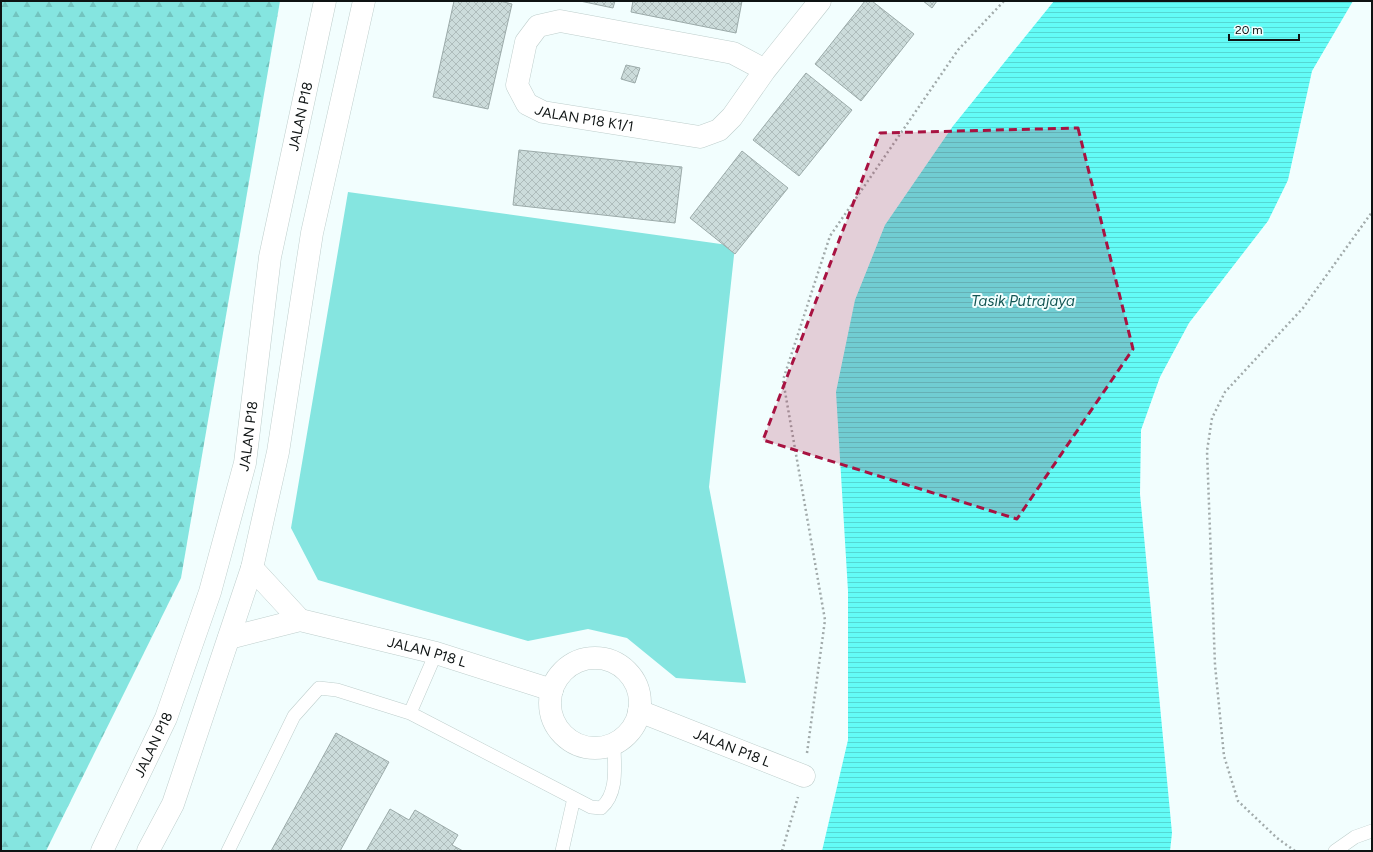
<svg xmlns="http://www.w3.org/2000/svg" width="1373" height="852" font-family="Figtree,sans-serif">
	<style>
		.green { fill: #85e5e0 }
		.forest { fill: url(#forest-firs) }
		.water { fill: url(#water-rules) }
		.building { fill: url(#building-cross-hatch); stroke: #9cabaa }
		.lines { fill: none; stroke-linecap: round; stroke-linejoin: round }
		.service-casing { stroke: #bececc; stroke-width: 14 }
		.minor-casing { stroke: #bececc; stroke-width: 23 }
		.tertiary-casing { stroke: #bececc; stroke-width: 23 }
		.path { stroke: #a1aaaa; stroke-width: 2.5; stroke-dasharray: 2 3; stroke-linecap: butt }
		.service { stroke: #fff; stroke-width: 13 }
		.minor { stroke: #fff; stroke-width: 22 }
		.tertiary { stroke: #fff; stroke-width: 22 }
		.marked { fill: #a81241; fill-opacity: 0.2; stroke: #a81241; stroke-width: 3; stroke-dasharray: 8 5; stroke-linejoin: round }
		.labels { text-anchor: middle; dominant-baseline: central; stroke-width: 4; stroke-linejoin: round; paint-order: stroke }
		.street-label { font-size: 14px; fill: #0e1313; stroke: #f2fefe }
		.water-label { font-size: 15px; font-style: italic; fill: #135654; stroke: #f2fefe }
	</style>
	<defs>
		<pattern id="forest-firs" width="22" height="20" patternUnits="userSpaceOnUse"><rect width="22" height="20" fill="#85e5e0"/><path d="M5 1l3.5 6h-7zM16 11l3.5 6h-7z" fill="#72c4bf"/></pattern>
		<pattern id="water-rules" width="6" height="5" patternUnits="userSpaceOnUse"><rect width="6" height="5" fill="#63fcf7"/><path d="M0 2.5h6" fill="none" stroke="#55d7d3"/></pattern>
		<pattern id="building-cross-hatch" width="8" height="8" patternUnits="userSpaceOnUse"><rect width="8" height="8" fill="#ccdcdb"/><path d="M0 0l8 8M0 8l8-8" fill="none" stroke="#aebcbb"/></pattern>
	</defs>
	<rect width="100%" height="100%" fill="#f2fefe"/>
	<path class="green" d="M348,192L735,246L709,487L746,683L676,678L627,638L588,629L528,641L318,580L291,528Z"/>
	<path class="forest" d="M1,1H280L181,578L46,851H1Z"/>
	<path class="water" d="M1054,1H1353L1312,71L1288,180L1268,221L1189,323L1160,377L1141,430L1140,494L1172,833L1170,851H822L848,740V591L836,392L855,300L885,225L953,126Z"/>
	<path class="building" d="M454,1H500L512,4L488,109L433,97Z
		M580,1H615L613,8Z
		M633,1H742L736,33L631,12Z
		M865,1H872L914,34L861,101L815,64Z
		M923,1H937L932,8Z
		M626,65L640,68L635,83L621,79Z
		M806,73L852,110L799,176L753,140Z
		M519,150L682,167L675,223L513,205Z
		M742,151L788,188L735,254L690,218Z
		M336,733L389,762L340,851H271Z
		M390,809L409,820L415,810L458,835L452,845L463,851H366Z"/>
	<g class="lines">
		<defs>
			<path id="service" d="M410,713L436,653
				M228,851L294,716L319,688L337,690L410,713L591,807L601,808C619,793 614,764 614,744
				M562,851L574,798
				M1335,851L1355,837L1372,831"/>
			<g id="minor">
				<path id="s1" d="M765,70L733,53L560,21L538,26L526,42L517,85L527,104L543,112L700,137L719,130L732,117L765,70L820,1"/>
				<path d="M252,568L300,620"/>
				<path id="s2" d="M229,638L300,620L436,653L552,690"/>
				<circle cx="595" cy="703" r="45"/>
				<path id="s3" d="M639,711L804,776"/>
			</g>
			<g id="tertiary">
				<path id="s4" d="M102,851L166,718L210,592L245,463L270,257L325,1"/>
				<path d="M148,851L173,804L252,568L278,452L312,233L364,1"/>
			</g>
		</defs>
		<use href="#service" class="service-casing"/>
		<use href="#minor" class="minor-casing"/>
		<use href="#tertiary" class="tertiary-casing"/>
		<path class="path" d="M807,753L825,620L783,380L830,236L958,50L1004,1
			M782,851L798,797
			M1295,851L1277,838L1238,801L1224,756L1215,665L1207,451L1212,418L1225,392L1303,308L1372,212"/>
		<use href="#service" class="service"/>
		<use href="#minor" class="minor"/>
		<use href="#tertiary" class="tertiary"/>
	</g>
	<path class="marked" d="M1078,128L1133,349L1017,519L763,440L880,133Z"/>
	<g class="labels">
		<g class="street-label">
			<text stroke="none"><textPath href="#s4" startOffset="766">JALAN P18</textPath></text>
			<text stroke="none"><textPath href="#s1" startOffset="380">JALAN P18 K1/1</textPath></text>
			<text stroke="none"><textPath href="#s4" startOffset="442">JALAN P18</textPath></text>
			<text stroke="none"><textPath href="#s2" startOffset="204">JALAN P18 L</textPath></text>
			<text stroke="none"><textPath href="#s4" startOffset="118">JALAN P18</textPath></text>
			<text stroke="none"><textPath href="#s3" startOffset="100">JALAN P18 L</textPath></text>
		</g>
		<g class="water-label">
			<text x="1023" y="301">Tasik Putrajaya</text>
		</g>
	</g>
	<rect width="1373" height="852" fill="none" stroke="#0e1313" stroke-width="4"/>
	<path d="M1229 34v6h70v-6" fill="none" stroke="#0e1313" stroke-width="2"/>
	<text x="1235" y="34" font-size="12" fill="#0e1313" stroke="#f2fefe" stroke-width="3" paint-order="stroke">20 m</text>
</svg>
